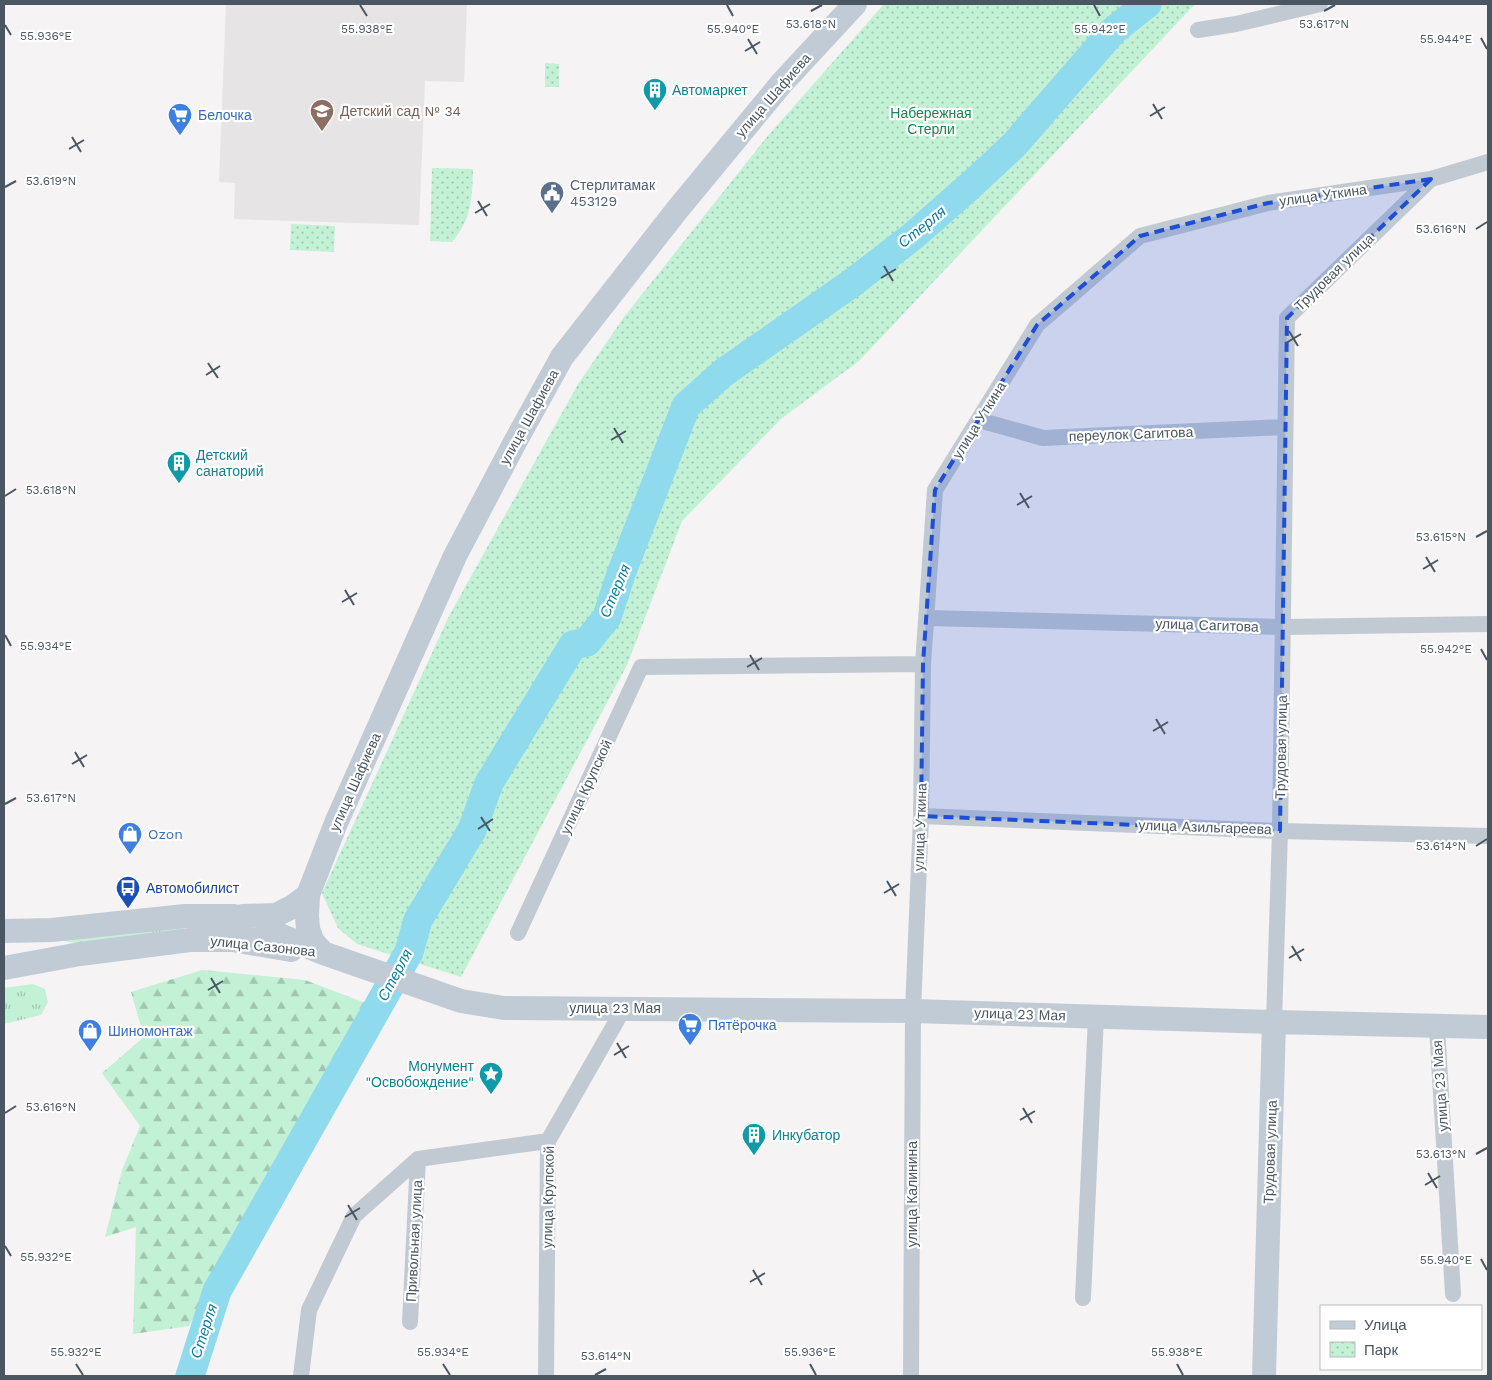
<svg xmlns="http://www.w3.org/2000/svg" width="1492" height="1380" font-family="'Work Sans',sans-serif">
	<style>
		.education { fill: #e6e4e5 }
		.grass { fill: url(#grass-tufts) }
		.forest { fill: url(#forest-firs) }
		.park { fill: url(#park-dots) }
		.lines { fill: none; stroke-linecap: round; stroke-linejoin: round }
		.river { stroke: #90daee; stroke-width: 29 }
		.street { stroke: #c1cad2; stroke-width: 16 }
		.secondary { stroke: #c1cbd6; stroke-width: 24 }
		.marked { fill: #1d4ed8; fill-opacity: 0.2; stroke: #1d4ed8; stroke-width: 4; stroke-dasharray: 10 6; stroke-linejoin: round }
		.ticks { fill: none; stroke: #4a5661; stroke-width: 2 }
		.labels { text-anchor: middle; dominant-baseline: central; stroke-width: 4.5; stroke-linejoin: round; paint-order: stroke }
		.culture-label { font-size: 14px; fill: #0d838f; stroke: #fff; text-anchor: start }
		.street-label { font-size: 14px; fill: #4a5661; stroke: #fff }
		.education-label { font-size: 14px; fill: #785e54; stroke: #fff; text-anchor: start }
		.park-label { font-size: 14px; fill: #17864f; stroke: #fff }
		.shop-label { font-size: 14px; fill: #366cbe; stroke: #fff; text-anchor: start }
		.service-label { font-size: 14px; fill: #4e5e75; stroke: #fff; text-anchor: start }
		.transit-label { font-size: 14px; fill: #164399; stroke: #fff; text-anchor: start }
		.water-label { font-size: 15px; font-style: italic; fill: #0c7c9b; stroke: #fff }
		.ticks-label { font-size: 12px; text-anchor: middle; fill: #4a5661; stroke: #fff; stroke-width: 4.5; stroke-linejoin: round; paint-order: stroke }
	</style>
	<defs>
		<pattern id="grass-tufts" width="24" height="20" patternUnits="userSpaceOnUse" patternTransform="scale(1.25)"><rect width="24" height="20" fill="#c3f1d5"/><path d="M3 7l-1-3M5 7V3M7 7l1-3M15 17l-1-3M17 17v-4M19 17l1-3" fill="none" stroke="#a0c6b0"/></pattern>
		<pattern id="forest-firs" width="22" height="20" patternUnits="userSpaceOnUse" patternTransform="scale(1.25)"><rect width="22" height="20" fill="#c3f1d5"/><path d="M5 1l3.5 6h-7zM16 11l3.5 6h-7z" fill="#a0c6b0"/></pattern>
		<pattern id="park-dots" width="8" height="8" patternUnits="userSpaceOnUse" patternTransform="scale(1.25)"><rect width="8" height="8" fill="#c3f1d5"/><path d="M2 2h.1M6 6h.1" fill="none" stroke="#a0c6b0" stroke-width="1.8" stroke-linecap="round"/></pattern>
	</defs>
	<rect width="100%" height="100%" fill="#f5f3f3"/>
	<path class="education" d="M226,4H467L464,82L425,81L419,225L234,219L235,183L219,182Z"/>
	<path class="grass" d="M175,925L184,929L74,943L64,941L70,936Z
		M33,984L45,989L48,1002L41,1015L4,1024V988Z"/>
	<path class="forest" d="M202,970L305,980L368,1004L212,1286L189,1326L133,1334L136,1227L105,1237L122,1170L140,1126L102,1073L144,1037L131,992Z"/>
	<path class="park" d="M884,4H1195L859,361L781,419L682,521L627,665L461,977L357,944L338,928L322,893L449,616L578,384L624,317L766,138Z
		M545,63L559,64V87H545Z
		M432,168L473,169C472,198 472,219 452,242L430,241Z
		M291,224L335,226L334,252L290,250Z"/>
	<g class="lines">
		<path class="river" d="M190,1376L217,1291L409,952L418,920L472,830L489,783L573,645L587,642L607,617L621,574L686,406L723,373L852,283L913,236L971,185L1014,145L1113,31L1147,4"/>
		<path class="street" d="M1198,30L1236,24L1320,4
			M979,420L1043,438L1285,427
			M927,618L1283,627L1488,624
			M921,816L1280,831L1488,836
			M518,933L641,667L923,664
			M1274,1022L1280,831L1287,318L1431,179
			M1437,1027L1453,1294
			M1083,1298L1096,1017
			M410,1322L418,1159
			M301,1376L309,1310L354,1216L418,1159L548,1141
			M546,1376L548,1141L624,1008
			M911,1376L913,1011L921,816L923,664L935,490L1037,325L1140,236L1268,203L1431,179L1488,162"/>
		<path class="secondary" d="M243,916L276,915L292,907L308,895
			M4,931L52,930L185,916H234L323,953L461,1001L504,1008L913,1011L1274,1022L1488,1027
			M323,953L313,942L308,929L307,916L308,895L336,823L455,556L514,444L562,357L677,210L781,84L855,4
			M4,968L80,954L190,940H233L291,950
			M1264,1376L1274,1022"/>
	</g>
	<path class="marked" d="M1431,179L1287,318L1280,831L921,816L923,664L935,490L1037,325L1140,236L1268,203Z"/>
	<path class="ticks" d="M360,5L367,16M727,5L733,16M1094,5L1100,16M811,11L822,5M1324,11L1335,5M5,25L11,35M1481,38L1487,49M748,39L757,54M745,51L760,42M1153,104L1162,119M1150,116L1165,107M72,137L81,152M69,149L84,140M5,187L16,181M478,201L487,216M475,213L490,204M1476,229L1487,222M884,266L893,281M881,278L896,269M1289,331L1298,346M1286,343L1301,334M208,363L218,378M206,375L220,366M614,428L623,443M611,440L626,431M1020,493L1029,508M5,496L16,489M1017,505L1032,496M1476,537L1487,531M1426,557L1435,572M1423,569L1438,560M345,590L354,605M342,602L357,593M5,635L11,646M1481,649L1487,660M750,655L759,670M747,667L762,658M1156,719L1165,734M1153,731L1168,722M75,752L84,767M72,764L87,755M5,804L16,798M481,817L490,831M478,829L493,819M1476,846L1487,839M887,881L896,896M884,893L899,884M1292,946L1301,961M1289,958L1304,949M211,978L220,993M208,990L223,981M617,1043L626,1058M614,1055L629,1046M1023,1108L1032,1123M5,1113L16,1106M1020,1120L1035,1111M1476,1154L1487,1148M1428,1173L1437,1188M1425,1185L1440,1176M348,1205L357,1220M345,1217L360,1208M5,1246L11,1256M1481,1259L1487,1270M753,1270L762,1285M750,1282L765,1273M76,1364L83,1375M443,1364L450,1375M810,1364L816,1375M1177,1364L1183,1375M595,1375L606,1369"/>
	<defs>
		<symbol id="building-pin" viewBox="-11 -11 22 30"><path d="M0 17L-7.5 6A9.5 9.5 0 1 1 7.5 6Z" fill="#0f9aa8" stroke="#fff"/><path d="M-4-6H4V6H1V3H-1V6H-4ZM-2.5-4.3h1.7v1.8h-1.7ZM.8-4.3h1.7v1.8H.8ZM-2.5-1h1.7V.8h-1.7ZM.8-1h1.7V.8H.8Z" fill="#fff"/></symbol>
		<symbol id="school-pin" viewBox="-11 -11 22 30"><path d="M0 17L-7.5 6A9.5 9.5 0 1 1 7.5 6Z" fill="#8d6e63" stroke="#fff"/><path d="M0-5L7-2L0 1L-7-2ZM-4 1L0 2.5L4 1V4Q0 6-4 4Z" fill="#fff"/></symbol>
		<symbol id="supermarket-pin" viewBox="-11 -11 22 30"><path d="M0 17L-7.5 6A9.5 9.5 0 1 1 7.5 6Z" fill="#3f7fe0" stroke="#fff"/><path d="M-6-5.5h2.5l.6 2H6L4.5 2H-2.5L-4.4-4H-6ZM-1.5 3.2a1.3 1.3 0 1 0 .1 0ZM3 3.2a1.3 1.3 0 1 0 .1 0Z" fill="#fff"/></symbol>
		<symbol id="civic-pin" viewBox="-11 -11 22 30"><path d="M0 17L-7.5 6A9.5 9.5 0 1 1 7.5 6Z" fill="#5c6f8a" stroke="#fff"/><path d="M-.6-6.5H3V-4.5H.6V-3L4-1V1h2V6H-6V1h2V-1L-.6-3ZM-1.2 2.5V6h2.4V2.5Z" fill="#fff"/></symbol>
		<symbol id="shop-pin" viewBox="-11 -11 22 30"><path d="M0 17L-7.5 6A9.5 9.5 0 1 1 7.5 6Z" fill="#3f7fe0" stroke="#fff"/><path d="M-5-2.5h2.3a2.7 3.5 0 0 1 5.4 0H5L5.5 6h-11ZM-1.5-2.5h3a1.5 2.3 0 0 0-3 0Z" fill="#fff"/></symbol>
		<symbol id="bus-pin" viewBox="-11 -11 22 30"><path d="M0 17L-7.5 6A9.5 9.5 0 1 1 7.5 6Z" fill="#1a4fb4" stroke="#fff"/><path d="M-5-6H5V4H4V6H2V4H-2V6H-4V4H-5ZM-3.5-4V0h7V-4ZM-3.5 1.2v1.5H-2V1.2ZM2 1.2v1.5H3.5V1.2Z" fill="#fff"/></symbol>
		<symbol id="sight-pin" viewBox="-11 -11 22 30"><path d="M0 17L-7.5 6A9.5 9.5 0 1 1 7.5 6Z" fill="#0f9aa8" stroke="#fff"/><path d="M0-6L1.8-2.2L6-1.7L2.9 1.2L3.7 5.4L0 3.3L-3.7 5.4L-2.9 1.2L-6-1.7L-1.8-2.2Z" fill="#fff"/></symbol>
	</defs>
	<g fill-rule="evenodd">
		<use href="#building-pin" x="641" y="76" width="28" height="38"/>
		<use href="#school-pin" x="308" y="97" width="28" height="38"/>
		<use href="#supermarket-pin" x="166" y="101" width="28" height="38"/>
		<use href="#civic-pin" x="538" y="179" width="28" height="38"/>
		<use href="#building-pin" x="165" y="449" width="28" height="38"/>
		<use href="#shop-pin" x="116" y="820" width="28" height="38"/>
		<use href="#bus-pin" x="114" y="874" width="28" height="38"/>
		<use href="#supermarket-pin" x="676" y="1011" width="28" height="38"/>
		<use href="#shop-pin" x="76" y="1017" width="28" height="38"/>
		<use href="#sight-pin" x="477" y="1060" width="28" height="38"/>
		<use href="#building-pin" x="740" y="1121" width="28" height="38"/>
	</g>
	<g class="labels">
		<g class="culture-label">
			<text x="672" y="90">Автомаркет</text>
			<text x="196" y="455">Детский<tspan x="196" dy="16">санаторий</tspan></text>
			<text x="474" y="1066" text-anchor="end">Монумент<tspan x="474" dy="16">"Освобождение"</tspan></text>
			<text x="772" y="1135">Инкубатор</text>
		</g>
		<g class="street-label">
			<text transform="translate(773 95) rotate(-49)">улица Шафиева</text>
			<text transform="translate(1323 195) rotate(-8)">улица Уткина</text>
			<text transform="translate(1334 272) rotate(-44)">Трудовая улица</text>
			<text transform="translate(529 417) rotate(-61)">улица Шафиева</text>
			<text transform="translate(979 420) rotate(-58)">улица Уткина</text>
			<text transform="translate(1131 434) rotate(-2)">переулок Сагитова</text>
			<text transform="translate(1207 625) rotate(2)">улица Сагитова</text>
			<text transform="translate(1281 747) rotate(-89)">Трудовая улица</text>
			<text transform="translate(355 782) rotate(-66)">улица Шафиева</text>
			<text transform="translate(586 787) rotate(-65)">улица Крупской</text>
			<text transform="translate(920 827) rotate(-88)">улица Уткина</text>
			<text transform="translate(1205 827) rotate(2)">улица Азильгареева</text>
			<text transform="translate(263 946) rotate(6)">улица Сазонова</text>
			<text x="615" y="1008">улица 23 Мая</text>
			<text transform="translate(1020 1014) rotate(2)">улица 23 Мая</text>
			<text transform="translate(1440 1086) rotate(-94)">улица 23 Мая</text>
			<text transform="translate(1270 1152) rotate(-88)">Трудовая улица</text>
			<text transform="translate(912 1194) rotate(-90)">улица Калинина</text>
			<text transform="translate(548 1197) rotate(-89)">улица Крупской</text>
			<text transform="translate(414 1241) rotate(-87)">Привольная улица</text>
		</g>
		<g class="education-label">
			<text x="340" y="111">Детский сад № 34</text>
		</g>
		<g class="park-label">
			<text x="931" y="113">Набережная<tspan x="931" dy="16">Стерли</tspan></text>
		</g>
		<g class="shop-label">
			<text x="198" y="115">Белочка</text>
			<text x="148" y="834">Ozon</text>
			<text x="708" y="1025">Пятёрочка</text>
			<text x="108" y="1031">Шиномонтаж</text>
		</g>
		<g class="service-label">
			<text x="570" y="185">Стерлитамак<tspan x="570" dy="16">453129</tspan></text>
		</g>
		<g class="transit-label">
			<text x="146" y="888">Автомобилист</text>
		</g>
		<g class="water-label">
			<text transform="translate(922 227) rotate(-39)">Стерля</text>
			<text transform="translate(615 591) rotate(-67)">Стерля</text>
			<text transform="translate(395 975) rotate(-62)">Стерля</text>
			<text transform="translate(204 1331) rotate(-72)">Стерля</text>
		</g>
	</g>
	<g class="ticks-label">
		<text x="811" y="28">53.618°N</text>
		<text x="1324" y="28">53.617°N</text>
		<text x="367" y="33">55.938°E</text>
		<text x="733" y="33">55.940°E</text>
		<text x="1100" y="33">55.942°E</text>
		<text x="46" y="40">55.936°E</text>
		<text x="1446" y="43">55.944°E</text>
		<text x="51" y="185">53.619°N</text>
		<text x="1441" y="233">53.616°N</text>
		<text x="51" y="494">53.618°N</text>
		<text x="1441" y="541">53.615°N</text>
		<text x="46" y="650">55.934°E</text>
		<text x="1446" y="653">55.942°E</text>
		<text x="51" y="802">53.617°N</text>
		<text x="1441" y="850">53.614°N</text>
		<text x="51" y="1111">53.616°N</text>
		<text x="1441" y="1158">53.613°N</text>
		<text x="46" y="1261">55.932°E</text>
		<text x="1446" y="1264">55.940°E</text>
		<text x="76" y="1356">55.932°E</text>
		<text x="443" y="1356">55.934°E</text>
		<text x="810" y="1356">55.936°E</text>
		<text x="1177" y="1356">55.938°E</text>
		<text x="606" y="1360">53.614°N</text>
	</g>
	<rect width="1492" height="1380" fill="none" stroke="#4a5661" stroke-width="10"/>
	<rect x="1320" y="1305" width="162" height="65" fill="#ffffff" stroke="#b7bbc0"/>
	<rect x="1330" y="1321" width="25" height="8" fill="#c1cbd6" stroke="#b7bbc0"/>
	<text x="1364" y="1330" font-size="15" fill="#4a5661">Улица</text>
	<rect x="1330" y="1342" width="25" height="15" fill="url(#park-dots)" stroke="#b7bbc0"/>
	<text x="1364" y="1355" font-size="15" fill="#4a5661">Парк</text>
</svg>
